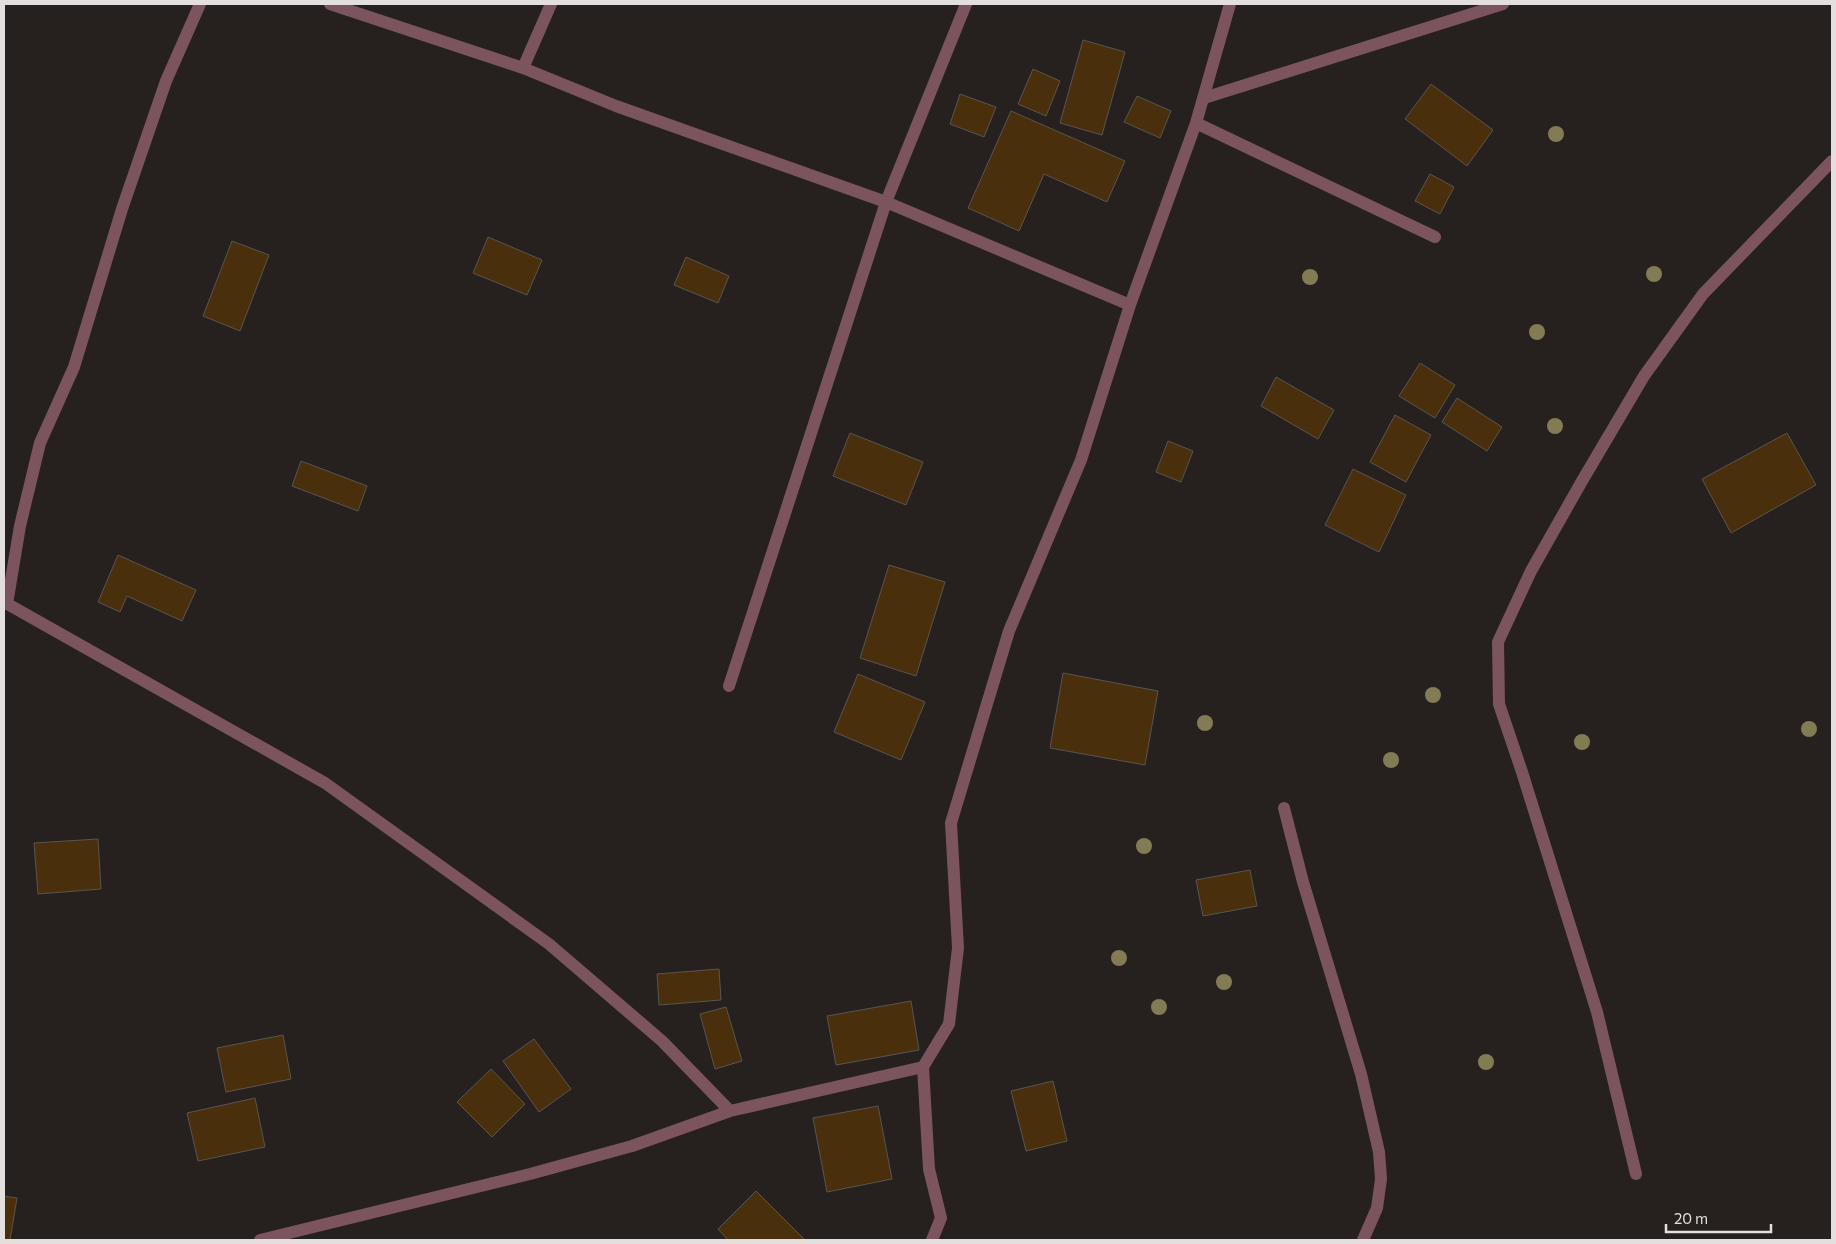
<svg xmlns="http://www.w3.org/2000/svg" width="1836" height="1244" font-family="Commissioner,sans-serif">
	<style>
		.building { fill: #4a2f0c; stroke: #595551 }
		.lines { fill: none; stroke-linecap: round; stroke-linejoin: round }
		.minor { stroke: #7c545d; stroke-width: 12 }
		.tree { fill: #837b53 }
	</style>
	<rect width="100%" height="100%" fill="#26211f"/>
	<path class="building" d="M1083,40L1125,52L1102,135L1060,123Z
		M1033,69L1060,81L1046,116L1018,104Z
		M1431,84L1493,130L1467,166L1405,119Z
		M960,94L996,107L984,137L950,124Z
		M1137,96L1171,111L1160,138L1124,122Z
		M1011,111L1125,161L1107,202L1044,174L1019,231L968,208Z
		M1430,174L1454,187L1440,214L1415,201Z
		M488,237L542,260L527,295L473,273Z
		M232,241L269,255L240,331L203,316Z
		M686,257L729,276L718,303L674,285Z
		M1420,363L1455,385L1435,418L1399,396Z
		M1276,377L1334,410L1318,439L1261,406Z
		M1457,398L1502,427L1487,451L1442,422Z
		M1395,415L1431,435L1406,482L1370,462Z
		M850,433L923,462L906,505L833,476Z
		M1787,433L1816,485L1731,533L1702,479Z
		M1168,441L1193,451L1181,482L1156,472Z
		M301,461L367,486L358,511L292,486Z
		M1353,469L1406,495L1379,552L1325,525Z
		M118,555L196,590L182,621L127,596L120,612L98,602Z
		M889,565L945,582L916,676L860,658Z
		M1063,673L1158,691L1145,765L1050,748Z
		M858,674L925,702L901,760L834,732Z
		M98,839L101,889L38,894L34,843Z
		M1250,870L1257,906L1203,916L1196,880Z
		M719,969L721,1000L659,1005L657,974Z
		M911,1001L919,1050L836,1065L827,1016Z
		M726,1007L742,1061L715,1069L700,1014Z
		M283,1035L291,1079L226,1092L217,1048Z
		M534,1039L571,1089L539,1112L503,1061Z
		M491,1069L525,1104L492,1137L457,1102Z
		M1053,1081L1067,1141L1026,1151L1011,1091Z
		M255,1098L265,1147L198,1161L187,1113Z
		M878,1106L892,1179L827,1192L813,1118Z
		M756,1191L805,1240H728L718,1229Z
		M4,1196L17,1198L10,1240H4Z"/>
	<g class="lines">
		<path class="minor" d="M330,4L523,68L616,106L886,202L1130,305
			M523,68L551,4
			M1204,98L1503,4
			M1196,123L1435,237
			M4,602L325,783L549,944L662,1041L730,1111
			M7,604L20,526L40,443L74,367L122,209L166,81L200,4
			M729,686L886,202L966,4
			M1284,808L1303,882L1361,1074L1379,1152L1381,1179L1377,1208L1363,1240
			M1636,1174L1597,1012L1522,772L1499,704L1498,642L1531,571L1582,481L1644,376L1703,294L1832,161
			M260,1240L530,1174L632,1146L730,1111L923,1067
			M932,1240L941,1218L929,1169L923,1067L949,1024L958,948L951,823L1009,631L1081,460L1130,305L1196,123L1230,4"/>
	</g>
	<g class="tree">
		<circle cx="1556" cy="134" r="8"/>
		<circle cx="1654" cy="274" r="8"/>
		<circle cx="1310" cy="277" r="8"/>
		<circle cx="1537" cy="332" r="8"/>
		<circle cx="1555" cy="426" r="8"/>
		<circle cx="1433" cy="695" r="8"/>
		<circle cx="1205" cy="723" r="8"/>
		<circle cx="1809" cy="729" r="8"/>
		<circle cx="1582" cy="742" r="8"/>
		<circle cx="1391" cy="760" r="8"/>
		<circle cx="1144" cy="846" r="8"/>
		<circle cx="1119" cy="958" r="8"/>
		<circle cx="1224" cy="982" r="8"/>
		<circle cx="1159" cy="1007" r="8"/>
		<circle cx="1486" cy="1062" r="8"/>
	</g>
	<rect width="1836" height="1244" fill="none" stroke="#e3dfde" stroke-width="10"/>
	<path d="M1666 1224v8h105v-8" fill="none" stroke="#e3dfde" stroke-width="2.5"/>
	<text x="1674" y="1224" font-size="15" fill="#e3dfde" stroke="#26211f" stroke-width="4" paint-order="stroke">20 m</text>
</svg>
